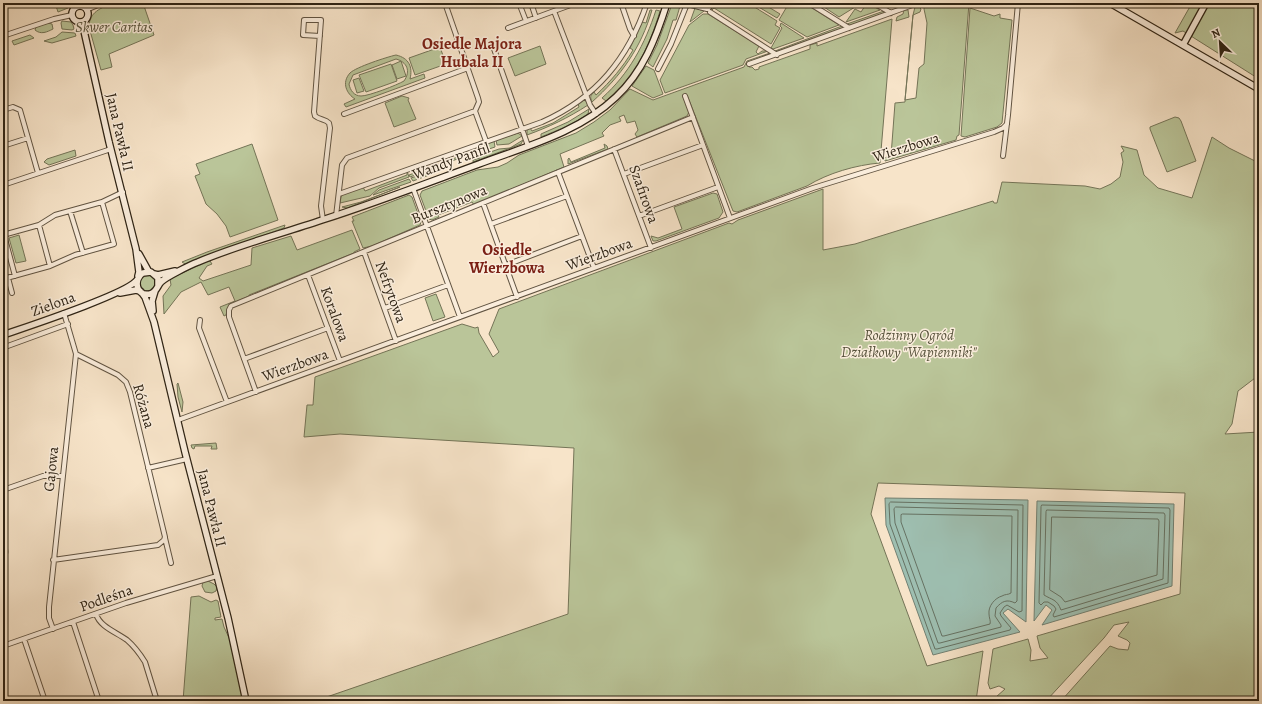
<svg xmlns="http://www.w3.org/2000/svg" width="1262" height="704" font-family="Alegreya,serif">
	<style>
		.green { fill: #bac599; stroke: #747457; fill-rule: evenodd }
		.water { fill: #9ebfb1; stroke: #728173 }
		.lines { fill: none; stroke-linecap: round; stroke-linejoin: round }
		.shore { stroke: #667263; stroke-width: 1 }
		.street-casing { stroke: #615442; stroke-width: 6 }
		.secondary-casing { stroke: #2f2415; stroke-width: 8 }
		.street { stroke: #faeddc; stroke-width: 4 }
		.secondary { stroke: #faeddc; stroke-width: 5.5 }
		.labels { text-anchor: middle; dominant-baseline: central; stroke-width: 3; stroke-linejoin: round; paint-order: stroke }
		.park-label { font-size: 15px; font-style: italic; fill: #59543d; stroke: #faeddc }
		.street-label { font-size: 15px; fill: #2f2415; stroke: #faeddc }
		.neighbourhood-label { font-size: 16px; font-weight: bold; fill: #7a1f14; stroke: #faeddc }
	</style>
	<rect width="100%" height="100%" fill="#f7e4c9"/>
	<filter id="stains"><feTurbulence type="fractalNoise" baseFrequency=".005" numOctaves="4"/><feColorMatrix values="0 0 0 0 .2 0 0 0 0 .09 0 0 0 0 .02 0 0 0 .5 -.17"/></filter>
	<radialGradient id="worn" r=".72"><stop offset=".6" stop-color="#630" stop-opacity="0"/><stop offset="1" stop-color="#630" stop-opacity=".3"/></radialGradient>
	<path class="green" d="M67,3H70L68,8L58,12L56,6Z
		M113,3H143L154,35L109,54L112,67L101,70L89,27C89,12 101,8 113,3Z
		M715,3H748L777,21L775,25L780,28L771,44L714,8L712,10V7Z
		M752,3H762L780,14L777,18Z
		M789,3H804L839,25L807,37L779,20Z
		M818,3H859L856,4L855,7L839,17Z
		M867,3L880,10L846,22L855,9L861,12Z
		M925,3H969L959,135L957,136L956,140L885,161L884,158L891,156L895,103L905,102V100L913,15L915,7L918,6L921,9L920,12L913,15L905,100L916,98L919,68L924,64L927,23L924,9Z
		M1192,3H1259V79L1183,31L1175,33Z
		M674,5L680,6L676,20H673L667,39L653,67L648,63L657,45L671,7Z
		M695,8L704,11L690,22Z
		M970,8L994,16L1000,14V18L1012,20L1002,123L997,127L965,137L961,136Z
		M650,10H652C641,48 621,76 592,102C590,97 590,96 594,92L596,95C611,81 623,67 633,50L630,48L642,22L646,23Z
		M656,10L660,11C649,48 635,76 606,101L602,98C629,74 645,44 656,10Z
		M904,10H908L909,17L896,21L897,17L903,14Z
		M884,11L886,12L850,26L847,24Z
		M703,14H708L759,46L756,52L758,54L762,51H768L746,59L743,65L665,93L660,80L689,25Z
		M892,19L880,163C856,165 828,173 807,186L737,212L733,211L687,95L683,97L689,112L687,116L637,137L635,134L638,130L635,121L627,123L624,115L619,117L621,121L610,125L602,133L604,136L560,154L564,167L474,205L472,202L438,215L439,217L432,220L429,219L420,195L422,191L477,170L498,167L507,163L519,155L576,133L594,122L610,110L630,89L653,100L744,67L747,61L770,53L771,54L747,63L749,67H752L755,70L759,69V67L810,49V45L817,43V46Z
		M62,21L71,22L73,25L74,29L72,30L62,29L61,23Z
		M48,23L52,24L53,29C47,32 41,35 35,30L36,27Z
		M781,23L804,38L773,49L771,48L782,28L780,26Z
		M842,26L843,28L777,52L775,51Z
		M62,32L75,33L76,36L52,43L44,41L56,37Z
		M30,35L34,38L14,45L12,41Z
		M540,46L546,64L515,76L508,58Z
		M440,47L446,64L415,75L409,58Z
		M396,55C409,58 413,67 410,79L424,74L425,78L346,107L344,104L355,99C347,94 341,83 350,73C356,67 387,57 396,55ZM396,59C407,62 411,71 404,81C397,85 369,96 361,96C354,96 350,90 349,84L353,75Z
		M401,61L406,76L397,79L392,65Z
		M391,64L397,81L366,92L359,75Z
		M646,66L654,70L663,94L653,98L632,86Z
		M359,78L364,91L357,93L353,80Z
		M402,96L409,98L408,100L416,119L394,127L385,103Z
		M584,100L586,101L588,105C568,118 549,127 527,135V130L530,128L532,131L553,123L579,107L578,104Z
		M589,109L588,114C574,124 558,130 541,137V134L568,122Z
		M1175,117L1179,118L1181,121L1196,161L1167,172L1150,129V127Z
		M518,133L522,136L509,144L497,145L496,140Z
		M1212,137L1229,148L1259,163V375L1238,391L1232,424L1225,434L1259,432V701H1061L1110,646L1118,649L1128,650L1130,643L1127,640L1118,636L1129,622L1114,625L1104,638L1046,701H995L996,697L1005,689L999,686L990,689L988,683L993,649L1028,639L1031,650L1030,661L1048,658L1040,648L1037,636L1180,594L1185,493L878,483L871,514L927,666L983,651L976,701H315L568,614L574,448L340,434L304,437L307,405H313L315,377L462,324L475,328L478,327L479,333L493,357L499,352L489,334L499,309L729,223L732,224L738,220L823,189V250L855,244L993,201L994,203H997L1002,182L1085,186L1100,189L1111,184L1120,177L1123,162L1121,153L1124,151L1121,146L1137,150L1144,175L1158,188L1192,198Z
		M523,140L521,144L473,162V160L480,158L479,156L499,149L510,148Z
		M494,141L495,147L486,150L485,148L481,149L480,146Z
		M252,144L278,220L230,237L226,226L217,214L206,204L195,176L200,174L196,164Z
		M604,144L607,146L608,149L568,164V159L569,158L571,162L605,148Z
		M75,150L76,156L49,165L44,162L47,159Z
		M479,150L480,151L446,163V161Z
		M445,162V164L410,177L409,175Z
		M407,171L409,177L379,188L370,196L340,203L341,197L343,194L363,187L365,191L407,175Z
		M432,171L429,175L413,181L411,178Z
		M409,179L411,182L373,195L379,190Z
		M400,187L347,208L342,207L361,202Z
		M713,193L717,194L723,212L719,218L656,241H653L651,236L658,238L682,229L674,207Z
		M409,195L412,197L421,222L420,225L372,246L363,248L352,221H354L352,217Z
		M285,225L284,228L205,256L185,264L182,262L207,252Z
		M352,230L360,249L354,252V253L249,295V296L233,303L228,307L226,315L224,316L220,307L235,301L229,287L208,295L201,282L181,292L164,314L163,296L171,285L170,279L207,261H210L212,264L207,266L199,278L203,281L251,265L252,248L291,236L297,250Z
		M19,235L26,261L16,263L9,238Z
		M140 283a8 8 0 1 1 16 0a8 8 0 1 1-16 0Z
		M436,294L445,317L433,321L425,298Z
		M178,383L183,402L182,412L178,397L177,384Z
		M216,443L217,449H211L212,446H195L194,449L192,448L191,445Z
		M208,581L214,584L217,587L216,591L212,593L205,592L202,586L203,582Z
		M199,596L211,602L216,600L218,601L221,617L215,618V620L222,619L224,627L230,640L243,701H183L191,597Z"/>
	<path class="water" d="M885,498L1028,500L1026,622L1008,609L1003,613L1020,632L933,655L886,525Z
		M1037,501L1174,504L1172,586L1042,625L1052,610L1046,605L1034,621Z"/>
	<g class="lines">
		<path class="shore" d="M891,502L1023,505L1022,611L1019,612L1007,605L1004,607L1000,613L1001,616L1011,628L1010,630L937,649H935L890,524L889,504Z
			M1042,505L1169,508L1170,510L1168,583L1054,617L1053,615L1056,609L1054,606L1048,602H1044L1041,605L1039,603L1041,507Z
			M896,507L1018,510L1017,601L1015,603C1007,599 1002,601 996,608L995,616L1001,625V627L940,643H938L895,523L894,509Z
			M1047,510L1164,513L1165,515L1163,579L1061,610C1057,599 1052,600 1044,595L1046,512Z
			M903,514L1012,516L1011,593C1008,595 1005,594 1002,596C995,598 988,606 989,614C989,618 991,621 990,624L944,636H942L901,522V515Z
			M1052,517L1158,519L1159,521L1157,575L1065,602L1061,597L1050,590Z"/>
		<defs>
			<path id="street" d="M445,3L478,98L479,102L475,111
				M519,3L526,21
				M531,3L536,18
				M576,3L554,11L590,105L596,114
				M621,3L630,29L634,36
				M683,3L707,9H708L712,3
				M809,3L849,28
				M874,3L891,13
				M86,10L103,3
				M710,12L777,55
				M508,28L554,11
				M3,36L54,19L72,15
				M320,36L303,35L304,20H321L314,112L315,116C320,120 325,119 329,123L330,128L321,206L323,220
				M493,46L528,146
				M749,64L918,3
				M658,69L671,44L687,4
				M685,96L730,218
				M3,110L13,107L20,110L38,173
				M475,111L486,141
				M344,114L468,68
				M3,146L28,138
				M614,149L651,248
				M1003,156L1008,115L1018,3
				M558,172L594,268
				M624,174L703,145
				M3,185L111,149
				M413,188L460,317
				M339,194L542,122C596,98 628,59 647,3
				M483,203L517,297
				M70,211L83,253
				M336,216L342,165L347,158L475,111
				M639,216L718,187
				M491,224L567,196
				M39,225L50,266
				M3,235L39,225L55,215L102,202L123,192
				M4,235L15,276
				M364,252L396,341
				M506,265L582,236
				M308,275L340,361
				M8,278L12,293
				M3,279L50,266L75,255L114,244L102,202
				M385,308L448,285
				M200,320L199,328L227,402
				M3,343L5,347L68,324
				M244,359L328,328
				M256,392L229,317V310L231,306L693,117
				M178,420L813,188L994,132L1003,128L1007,124
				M148,468L187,459
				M3,490L43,476H63
				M165,538L171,563
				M3,542C5,548 7,554 3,560
				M53,560L158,545L164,540L165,537L130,392L126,382L118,375L76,354
				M96,614C100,627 116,632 127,640C134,646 140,654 145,662L157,701
				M73,622L99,701
				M53,629L49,618V607L76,354L64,313
				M24,639L45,701
				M3,646L126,603L217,576"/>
			<path id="secondary" d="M1110,3L1259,89
				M72 14a8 8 0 1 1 16 0a8 8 0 1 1-16 0Z
				M82,22L109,142L136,249L139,272L138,276
				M1183,45L1206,3
				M139,254L149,272
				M154,274L158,275L175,271
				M158,286V278L151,272L143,273C133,279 136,297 150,294C157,292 157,286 161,282C166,277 190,265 198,262C238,245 281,234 322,220C375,203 427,183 479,164C527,146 578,133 616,97C643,72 656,38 667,3
				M120,293L136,290L140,291
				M142,293L145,297L154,322L185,452L228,618L246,701
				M153,311L152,301L155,291
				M3,335C26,327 127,294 137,280"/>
		</defs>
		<use href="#street" class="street-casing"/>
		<use href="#secondary" class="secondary-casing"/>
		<use href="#street" class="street"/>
		<use href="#secondary" class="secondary"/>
	</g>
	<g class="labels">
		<g class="park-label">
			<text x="114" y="27">Skwer Caritas</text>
			<text x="909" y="335">Rodzinny Ogród<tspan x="909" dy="17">Działkowy "Wapienniki"</tspan></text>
		</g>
		<g class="street-label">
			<text transform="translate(120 132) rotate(77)">Jana Pawła II</text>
			<text transform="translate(906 147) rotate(-17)">Wierzbowa</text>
			<text transform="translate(451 161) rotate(-20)">Wandy Panfil</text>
			<text transform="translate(644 194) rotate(70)">Szafirowa</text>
			<text transform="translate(449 204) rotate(-22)">Bursztynowa</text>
			<text transform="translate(599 254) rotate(-20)">Wierzbowa</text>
			<text transform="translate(391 292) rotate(70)">Nefrytowa</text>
			<text transform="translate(53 304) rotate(-20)">Zielona</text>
			<text transform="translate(335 314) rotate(70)">Koralowa</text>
			<text transform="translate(295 365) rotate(-20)">Wierzbowa</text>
			<text transform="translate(144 406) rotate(74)">Różana</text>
			<text transform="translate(51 469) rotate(-84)">Gajowa</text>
			<text transform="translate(212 508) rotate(76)">Jana Pawła II</text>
			<text transform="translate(106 598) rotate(-19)">Podleśna</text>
		</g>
		<g class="neighbourhood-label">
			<text x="472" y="44">Osiedle Majora<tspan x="472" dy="18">Hubala II</tspan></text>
			<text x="507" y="250">Osiedle<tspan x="507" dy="18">Wierzbowa</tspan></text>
		</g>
	</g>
	<rect width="1262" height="704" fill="none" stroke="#f7e4c9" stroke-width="16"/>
	<rect x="4" y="4" width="1254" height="696" fill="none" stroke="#2f2415" stroke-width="2"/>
	<rect x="8" y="8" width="1246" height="688" fill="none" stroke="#2f2415"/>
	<g transform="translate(1220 42) rotate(335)" stroke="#faeddc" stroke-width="3" paint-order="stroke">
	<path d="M0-3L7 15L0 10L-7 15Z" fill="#2f2415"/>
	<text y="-6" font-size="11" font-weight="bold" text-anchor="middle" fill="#2f2415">N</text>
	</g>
	<rect width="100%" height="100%" filter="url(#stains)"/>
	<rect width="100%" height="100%" fill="url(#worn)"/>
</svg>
